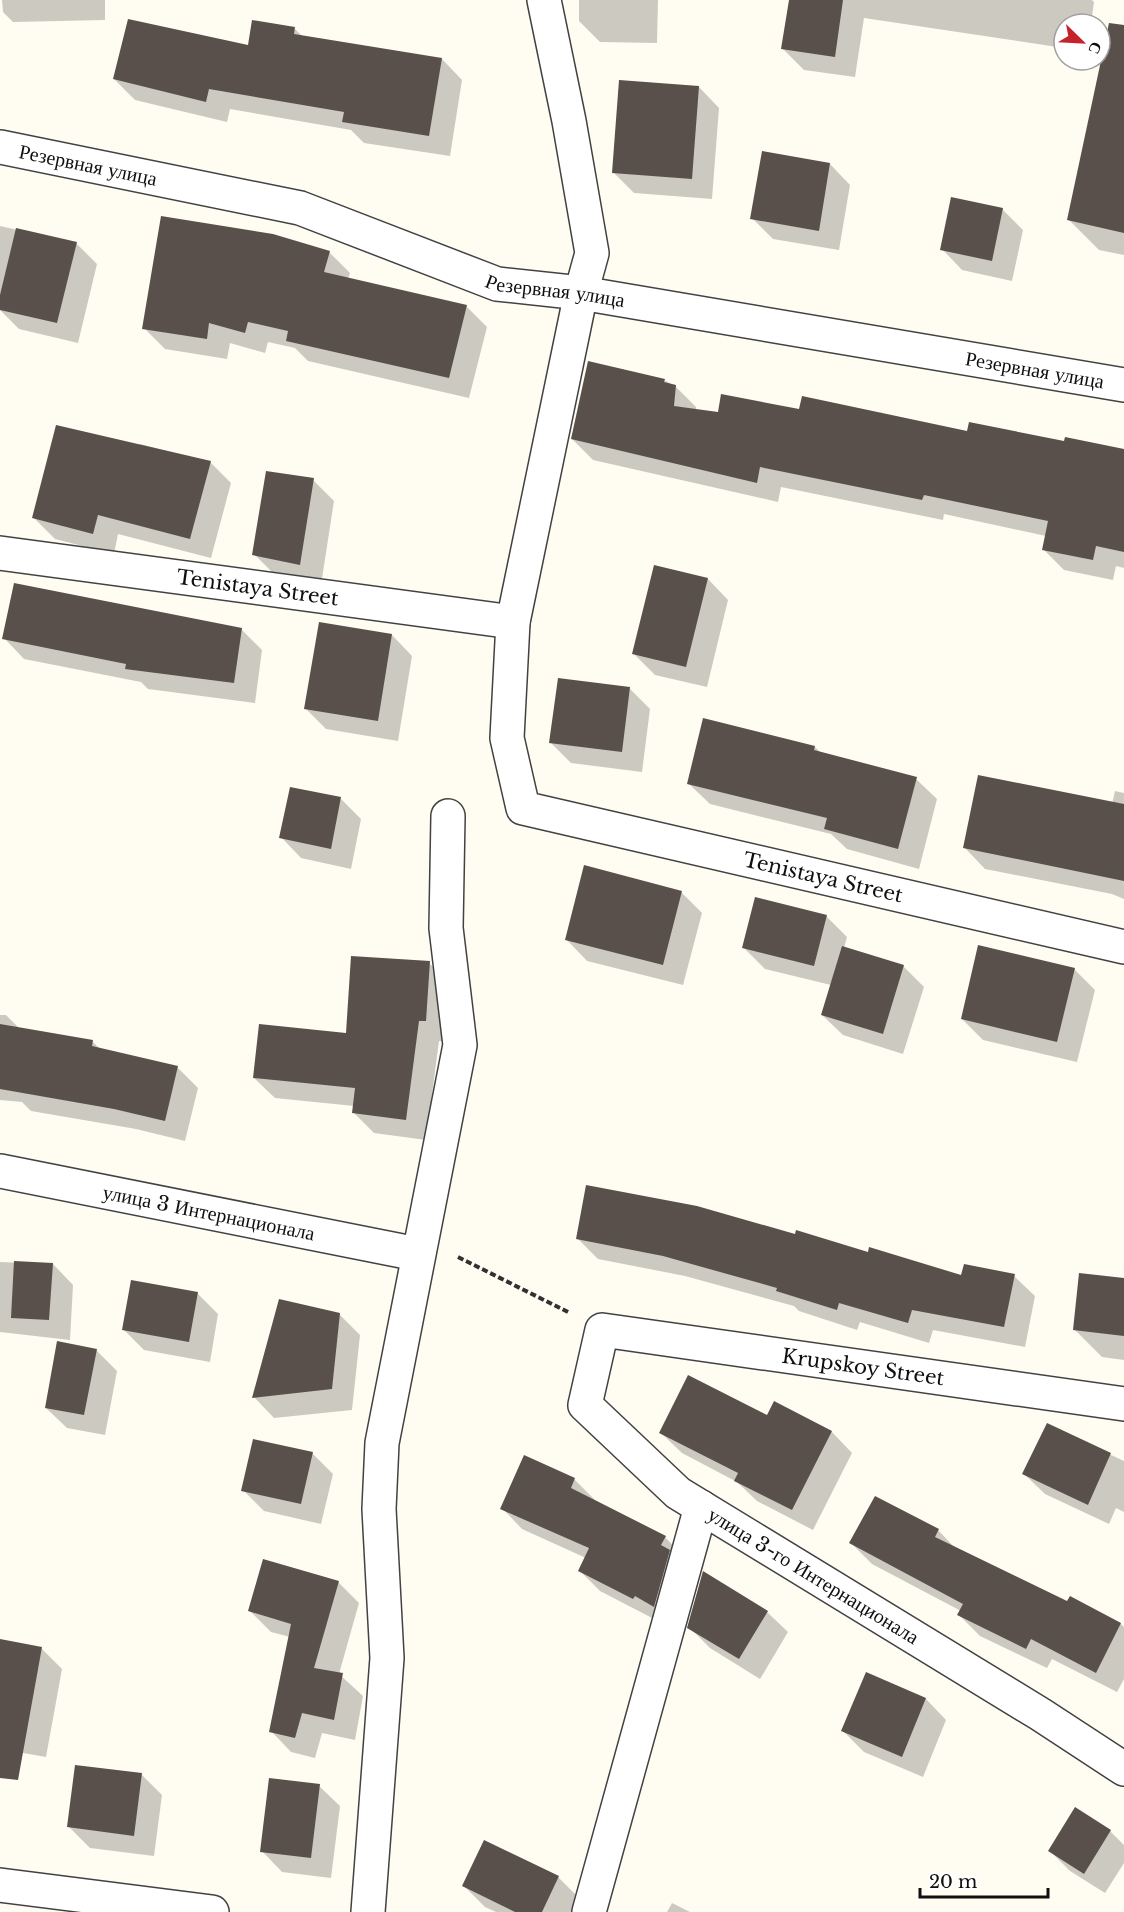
<svg xmlns="http://www.w3.org/2000/svg" width="1124" height="1912" font-family="'Libre Baskerville',serif">
	<style>
		.shadow { fill: #0003 }
		.building { fill: #59504b }
		.lines { fill: none; stroke-linecap: round; stroke-linejoin: round }
		.minor-casing { stroke: #424242; stroke-width: 36 }
		.path { stroke: #313131; stroke-width: 4; stroke-dasharray: 6 3; stroke-linecap: butt }
		.minor { stroke: #fff; stroke-width: 33 }
		.labels { text-anchor: middle; dominant-baseline: central; stroke-width: 6; stroke-linejoin: round; paint-order: stroke }
		.street-label { font-size: 20px; fill: #0f0f0f; stroke: #fff }
	</style>
	<rect width="100%" height="100%" fill="#fffcf2"/>
	<path class="shadow" d="M2,0H105V20L13,22L3,12Z
		M579,0H658L657,43L600,42L579,21Z
		M790,0H1092L1094,2L1091,24H1064V48L864,18L855,77L804,70L783,49Z
		M295,29L303,37L442,59L462,80L450,156L364,143L351,130L230,109L227,122L135,100L114,79L249,46Z
		M699,87L719,108L712,199L634,193L613,172Z
		M1124,89V255L1099,250L1069,220Z
		M830,164L850,185L839,250L773,239L752,218Z
		M1002,209L1023,230L1012,281L962,270L942,249Z
		M0,226L76,243L97,264L78,343L19,329L0,310Z
		M329,252L350,273L348,279L466,306L487,327L469,398L308,361L295,348L268,342L265,353L230,343L227,359L165,349L144,328Z
		M664,380L675,386L696,407V410L719,413L800,411L1124,450V568L1116,566L1113,580L1064,570L1043,549L1046,536L944,514L943,520L781,487L778,502L593,460L572,439Z
		M140,444L210,462L231,483L211,558L118,534L114,554L55,539L34,518L139,448Z
		M313,480L334,501L321,585L275,575L254,554Z
		M656,567L708,579L728,600L707,687L655,675L634,654Z
		M241,629L262,650L255,703L148,689L141,682L24,659L4,638Z
		M392,635L412,656L398,741L326,729L305,708Z
		M629,688L650,709L642,772L571,763L550,742Z
		M815,747L821,753L916,779L937,799L919,869L847,849L831,834L710,804L689,784Z
		M1115,791L1124,793V899L1112,894L985,869L965,848L1112,804Z
		M341,799L361,819L351,869L301,858L281,837Z
		M681,892L702,913L683,985L587,961L567,940Z
		M826,916L847,937L844,948L903,966L924,987L903,1054L843,1035L822,1015L831,985L765,969L744,948Z
		M429,963L450,984L446,1041H439L426,1140L374,1133L353,1112L354,1106L275,1098L254,1078L348,1035Z
		M1074,969L1095,990L1077,1062L983,1040L962,1019Z
		M0,1015H6L20,1029L93,1042L100,1049L177,1067L198,1088L185,1141L136,1129L31,1111L22,1102L0,1100Z
		M577,1238L869,1254L963,1277L1014,1276L1035,1296L1025,1347L933,1330L929,1343L860,1322L857,1330L799,1311L794,1306L685,1276L598,1259Z
		M0,1262L53,1264L73,1285L70,1340L0,1332Z
		M1124,1280V1360L1102,1357L1074,1329Z
		M197,1293L218,1314L210,1362L144,1350L124,1330Z
		M339,1314L360,1335L352,1410L274,1418L254,1397Z
		M96,1350L117,1371L105,1435L67,1428L46,1408Z
		M775,1403L832,1432L852,1453L813,1530L757,1501L737,1482L682,1453L661,1433L768,1417Z
		M1047,1425L1124,1461V1512L1116,1508L1109,1524L1045,1494L1024,1474Z
		M312,1453L333,1474L321,1524L264,1511L243,1490Z
		M574,1479L595,1500L665,1537L685,1558L654,1619L600,1591L580,1571L586,1558L522,1529L502,1508Z
		M938,1530L957,1550L1068,1603L1070,1598L1121,1624L1124,1627V1679L1117,1692L1052,1659L1047,1668L980,1636L959,1615L961,1611L872,1564L851,1543Z
		M338,1582L359,1603L339,1674L363,1696L355,1740L322,1733L315,1758L291,1752L271,1731L290,1637L271,1632L250,1611Z
		M767,1612L788,1632L760,1679L710,1648L689,1627Z
		M0,1641L41,1648L62,1669L46,1757L0,1749Z
		M867,1674L926,1699L946,1720L923,1777L864,1752L843,1731Z
		M141,1774L162,1795L154,1856L90,1848L69,1827Z
		M319,1786L340,1806L331,1878L282,1872L262,1851Z
		M1075,1809L1110,1831L1124,1845V1863L1105,1893L1070,1871L1050,1851Z
		M558,1877L579,1898L572,1912H496L485,1907L464,1886Z
		M672,1903L690,1912H667Z"/>
	<path class="building" d="M789,0H843L835,57L781,49Z
		M128,19L248,45L252,20L295,27L294,34L442,58L429,136L342,122L344,112L209,89L206,102L113,79Z
		M1109,23L1124,25V233L1067,220Z
		M619,80L699,86L692,179L612,173Z
		M762,151L830,163L819,231L750,219Z
		M951,197L1003,208L992,261L940,250Z
		M161,216L273,234L330,251L324,272L467,305L449,378L286,341L288,331L248,322L245,333L209,323L207,339L142,329Z
		M16,228L77,242L57,323L0,310V295Z
		M588,361L665,379L664,382L676,385L674,406L718,412L721,394L799,409L802,396L967,431L969,422L1064,441L1065,437L1124,449V552L1096,546L1093,560L1042,550L1048,521L924,495L922,500L760,467L757,483L571,439Z
		M56,425L211,461L190,539L98,515L93,534L32,518Z
		M266,471L314,478L300,565L252,555Z
		M654,565L708,578L686,667L632,654Z
		M14,583L242,628L234,683L125,669L126,664L2,639Z
		M319,622L392,634L378,721L304,709Z
		M558,678L630,687L622,752L549,743Z
		M703,718L815,746L814,750L917,777L898,849L824,829L827,818L687,784Z
		M978,775L1124,804V881L963,848Z
		M290,787L341,797L331,849L279,838Z
		M584,865L682,891L663,965L565,940Z
		M755,897L827,915L814,966L742,948Z
		M978,945L1075,968L1057,1042L961,1019Z
		M842,946L904,965L883,1034L821,1015Z
		M351,956L430,961L426,1021H419L406,1120L352,1113L355,1088L253,1078L259,1024L346,1033Z
		M0,1024L93,1040L92,1046L178,1066L165,1121L114,1109L0,1089Z
		M586,1185L697,1206L795,1234L796,1230L868,1252L869,1247L961,1275L964,1264L1015,1274L1004,1327L912,1310L908,1323L839,1303L837,1310L776,1291L777,1288L663,1256L576,1239Z
		M14,1261L53,1263L49,1320L11,1318Z
		M1079,1273L1124,1278V1336L1073,1330Z
		M131,1280L198,1292L189,1342L122,1330Z
		M279,1299L340,1313L332,1389L252,1398Z
		M57,1341L97,1349L84,1415L45,1408Z
		M688,1375L767,1415L774,1401L832,1431L792,1510L734,1481L738,1473L659,1433Z
		M1047,1423L1111,1453L1088,1505L1022,1474Z
		M253,1439L313,1452L301,1504L241,1491Z
		M524,1455L575,1478L571,1488L666,1536L661,1545L670,1550L654,1607L635,1596L633,1599L578,1571L589,1548L500,1509Z
		M875,1496L939,1529L935,1537L1067,1601L1070,1596L1121,1623L1096,1673L1031,1639L1026,1649L957,1615L963,1604L849,1543Z
		M263,1559L339,1581L314,1668L343,1673L334,1720L302,1713L295,1738L269,1732L291,1624L248,1611Z
		M703,1571L768,1611L739,1659L687,1628Z
		M0,1639L42,1647L18,1780L0,1778Z
		M866,1672L926,1698L902,1757L841,1731Z
		M75,1765L142,1773L134,1836L67,1827Z
		M269,1778L320,1784L311,1858L260,1852Z
		M1075,1807L1111,1830L1084,1874L1048,1851Z
		M484,1840L559,1876L542,1912H515L462,1886Z"/>
	<g class="lines">
		<defs>
			<g id="minor">
				<path id="s1" d="M544,0L569,121L592,253L581,293L513,622L507,738L523,808L1124,947"/>
				<path id="s2" d="M0,147L300,208L497,284L581,293L1124,385"/>
				<path id="s3" d="M0,553L513,622"/>
				<path id="s4" d="M0,1171L417,1254"/>
				<path id="s5" d="M1124,1404L602,1330L585,1405L678,1493L1040,1714L1124,1769"/>
				<path d="M0,1885L212,1912"/>
				<path d="M368,1912L387,1658L379,1509L382,1443L460,1045L446,928L448,816"/>
				<path d="M589,1912L701,1507"/>
			</g>
		</defs>
		<use href="#minor" class="minor-casing"/>
		<path class="path" d="M458,1257L570,1313"/>
		<use href="#minor" class="minor"/>
	</g>
	<g class="labels">
		<g class="street-label">
			<text stroke="none"><textPath href="#s2" startOffset="90">Резервная улица</textPath></text>
			<text stroke="none"><textPath href="#s2" startOffset="576">Резервная улица</textPath></text>
			<text stroke="none"><textPath href="#s2" startOffset="1062">Резервная улица</textPath></text>
			<text stroke="none"><textPath href="#s3" startOffset="260">Tenistaya Street</textPath></text>
			<text stroke="none"><textPath href="#s1" startOffset="1131">Tenistaya Street</textPath></text>
			<text stroke="none"><textPath href="#s4" startOffset="213">улица 3 Интернационала</textPath></text>
			<text transform="translate(863 1367) rotate(8)">Krupskoy Street</text>
			<text stroke="none"><textPath href="#s5" startOffset="891">улица 3-го Интернационала</textPath></text>
		</g>
	</g>
	<g transform="translate(1082 42) rotate(114)"><circle r="28" fill="#ffffff" stroke="#9f9f9f" stroke-width="1.5"/>
	<path d="M0-4.5L10 22L0 15L-10 22Z" fill="#c5222b"/>
	<text y="-9" font-size="16" font-weight="bold" text-anchor="middle" fill="#0f0f0f">С</text>
	</g>
	<path d="M920 1888v9h128v-9" fill="none" stroke="#0f0f0f" stroke-width="3"/>
	<text x="929" y="1888" font-size="18" fill="#0f0f0f" stroke="#ffffff" stroke-width="4.5" paint-order="stroke">20 m</text>
</svg>
